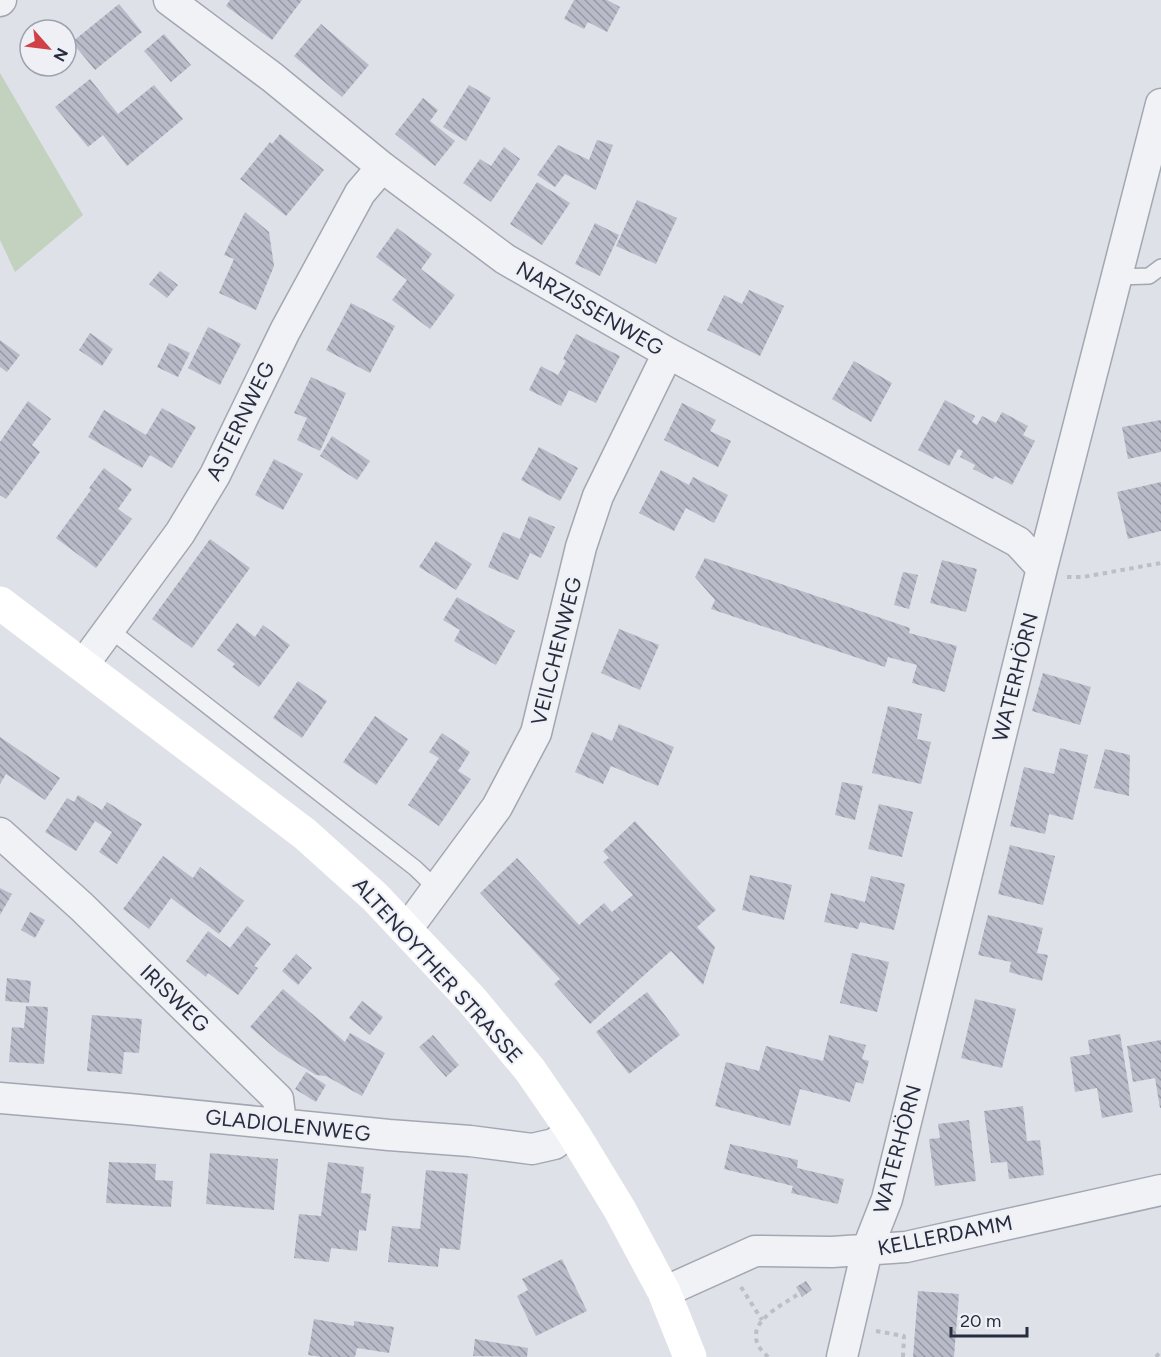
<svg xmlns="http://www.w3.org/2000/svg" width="1161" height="1357" font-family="Figtree,sans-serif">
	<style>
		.grass { fill: #c2d2bf }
		.building { fill: url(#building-back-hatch) }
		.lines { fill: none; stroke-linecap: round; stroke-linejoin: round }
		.service-casing { stroke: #a3a7b2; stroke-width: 18 }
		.minor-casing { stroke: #a3a7b2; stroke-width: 33 }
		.path { stroke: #bcbfc6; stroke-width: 4; stroke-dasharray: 4.5 4.5; stroke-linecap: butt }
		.service { stroke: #f1f2f6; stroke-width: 15 }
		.minor { stroke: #f1f2f6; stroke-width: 30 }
		.secondary { stroke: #fff; stroke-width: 33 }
		.labels { text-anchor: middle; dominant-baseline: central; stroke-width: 4.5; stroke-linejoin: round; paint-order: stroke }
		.street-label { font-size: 21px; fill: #272d3f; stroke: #eef0f6 }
	</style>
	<defs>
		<pattern id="building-back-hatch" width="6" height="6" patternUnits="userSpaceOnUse" patternTransform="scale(1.5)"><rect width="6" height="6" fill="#b8bcc8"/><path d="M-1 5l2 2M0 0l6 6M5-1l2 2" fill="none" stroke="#9699a4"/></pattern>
	</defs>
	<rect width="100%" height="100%" fill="#dee1e8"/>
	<path class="grass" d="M0,73L83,215L15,272L0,240Z"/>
	<path class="building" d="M230,0H302L272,40L226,6Z
		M574,0H607L620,7L607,32L588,22L584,29L564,19Z
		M119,4L142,32L95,70L72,42Z
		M321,24L369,65L342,97L294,56Z
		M164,34L191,65L171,82L144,51Z
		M90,79L118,114L154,85L183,119L127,166L103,135L88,147L55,107Z
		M469,85L491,98L466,141L443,127Z
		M423,98L438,110L430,121L455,141L435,166L395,134Z
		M280,134L324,170L286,216L240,179L270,142L272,144Z
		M597,140L613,145L596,190L565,174L555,187L537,175L558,145L589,160Z
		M504,147L520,159L491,202L463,183L480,159L491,166Z
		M537,182L570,203L542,245L510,224Z
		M637,200L677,218L656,264L616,246Z
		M245,212L269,232L274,266L256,310L219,293L234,259L224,255Z
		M595,223L619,235L600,276L575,264Z
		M397,228L432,254L421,269L455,295L430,329L392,300L407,280L376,257Z
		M160,271L178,285L167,298L149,284Z
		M749,290L784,306L760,356L707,330L724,295L742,304Z
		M351,303L395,326L370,373L326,350Z
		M208,327L241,344L220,385L188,368Z
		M90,333L113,349L102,366L79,350Z
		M576,334L620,356L596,403L569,390L561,406L529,390L541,366L558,375L566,361L563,359Z
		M0,340L20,355L7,372L0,367Z
		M169,343L190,353L178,377L157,367Z
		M854,361L892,383L871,422L832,399Z
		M311,377L346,393L320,451L297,440L307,418L294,413Z
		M945,400L975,416L972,422L977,425L982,416L996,423L1002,412L1028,426L1023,435L1035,441L1012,485L995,476L993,479L973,469L975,465L960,457L963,451L958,449L949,466L918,450Z
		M28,401L51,419L32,445L40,452L6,499L0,495V442Z
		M682,403L716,420L710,431L731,441L718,467L664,440Z
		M162,408L196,427L172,468L150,455L142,468L88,437L104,410L146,435Z
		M1161,420V452L1128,459L1122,427Z
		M332,436L370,461L357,480L320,456Z
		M539,447L578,468L560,501L521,480Z
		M274,459L303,474L283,510L255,495Z
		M104,468L132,489L118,509L132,519L96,568L56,538L91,490L89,488Z
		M661,470L689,485L693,477L728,495L714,523L686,508L674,531L639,513Z
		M1161,482V531L1128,539L1117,492Z
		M529,516L555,527L541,558L530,553L518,580L488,567L503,532L520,539Z
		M210,539L250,568L192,648L152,619Z
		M436,541L472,564L456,590L419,567Z
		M705,558L910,628L909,633L957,646L945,692L912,683L917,665L888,657L885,667L711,609L715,600L695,577Z
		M942,560L977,569L966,612L930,603Z
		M903,572L918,575L909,609L894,605Z
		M457,597L515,631L496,665L454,641L460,630L443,620Z
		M237,623L255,637L263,625L290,645L259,687L232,667L235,664L217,650Z
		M619,629L659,645L640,690L601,673Z
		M1043,673L1091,687L1080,725L1032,711Z
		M298,681L327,701L302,738L273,718Z
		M888,706L922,714L917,739L931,742L921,784L872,773Z
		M375,716L408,739L376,785L343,762Z
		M619,724L674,747L658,786L611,766L603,784L575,772L592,732L612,741Z
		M442,733L470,752L458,771L471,779L439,826L408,805L439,758L429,752Z
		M0,737L60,778L45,800L6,774L0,784Z
		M1060,748L1088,755L1073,820L1049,814L1045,834L1010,826L1024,767L1054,774Z
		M1105,749L1130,755L1129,796L1094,788Z
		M842,782L863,786L855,820L835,815Z
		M78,795L102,810L107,802L142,824L117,864L99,852L112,832L95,821L76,851L45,832L67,798L74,802Z
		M879,804L913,812L902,857L868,849Z
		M635,821L716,910L697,927L715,947L703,985L671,951L590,1024L554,984L560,979L480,893L517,858L579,925L604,903L612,912L633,895L603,862L609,858L603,851Z
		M1010,845L1055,856L1043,905L998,894Z
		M163,856L193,878L200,867L244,901L219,934L171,898L149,929L123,909Z
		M750,875L792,885L784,920L742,910Z
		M871,876L905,884L894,930L860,922L858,929L824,922L831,893L865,902Z
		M0,888L12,894L0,915Z
		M30,912L45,920L35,938L21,930Z
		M988,915L1043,928L1037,953L1048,955L1042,981L1009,972L1011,962L978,955Z
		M247,926L271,944L254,966L258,968L238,995L208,973L206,977L186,961L208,931L230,948Z
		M852,953L889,962L877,1012L840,1003Z
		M296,954L312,968L298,985L282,971Z
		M7,978L31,981L29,1003L5,1001Z
		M283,989L345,1042L350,1033L385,1053L362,1096L326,1076L316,1075L279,1052L250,1027Z
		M647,992L680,1035L629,1074L596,1032Z
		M975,999L1016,1009L1002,1068L961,1058Z
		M362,1001L383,1017L370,1035L349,1018Z
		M26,1006L48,1007L44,1064L9,1062L12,1027L24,1028Z
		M92,1015L142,1019L139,1053L124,1052L122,1074L87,1071Z
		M1120,1034L1133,1112L1102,1118L1097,1088L1075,1092L1070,1057L1090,1054L1088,1040Z
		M433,1035L459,1065L446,1077L419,1047Z
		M829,1035L866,1045L862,1059L869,1061L863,1084L856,1082L850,1102L800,1089L790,1126L715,1106L726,1062L759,1071L766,1046L823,1061Z
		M1161,1040V1108H1160L1155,1078L1133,1082L1127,1046Z
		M306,1072L326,1085L316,1102L295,1089Z
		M1023,1106L1027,1141L1040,1140L1044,1175L1009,1179L1007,1162L991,1163L984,1111Z
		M969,1120L976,1181L935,1186L929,1139L940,1138L938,1124Z
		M730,1144L798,1160L797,1168L844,1179L838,1204L791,1193L793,1186L724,1169Z
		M210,1153L278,1159L274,1210L206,1204Z
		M109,1162L156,1164L155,1180L173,1181L171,1207L106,1203Z
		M328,1162L364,1167L361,1193L371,1194L366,1231L359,1230L357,1251L331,1248L329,1262L294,1258L299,1214L321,1216Z
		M426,1170L468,1174L460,1250L440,1248L438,1267L388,1262L392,1226L420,1229Z
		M562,1259L587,1311L536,1336L517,1296L528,1290L522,1279Z
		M806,1281L812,1290L802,1297L796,1287Z
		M918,1291L959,1294L954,1357H913Z
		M314,1319L354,1326V1321L394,1327L389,1353L357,1348L355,1357H322L308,1355Z
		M475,1339L528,1348L527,1357L473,1356Z"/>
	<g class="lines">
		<defs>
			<path id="service" d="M1117,277L1149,276L1161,267
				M109,629L415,868L437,889"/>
			<path id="minor" d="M169,0L272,77L382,167L505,259L668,353L1018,542L1042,568
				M0,1L1,0
				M83,665L180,533L215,475L285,331L360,193L382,167
				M0,833L82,907L278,1099L281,1124
				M407,929L497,807L536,733L581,547L598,496L668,353
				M0,1098L129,1109L389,1135L470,1141L532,1149L554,1144L572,1131
				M664,1292L755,1251L832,1252L906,1247L1161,1190
				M842,1357L867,1250L887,1199L1042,568L1161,104"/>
		</defs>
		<use href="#service" class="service-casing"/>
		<use href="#minor" class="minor-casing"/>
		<path class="path" d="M1067,577H1083L1161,563
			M741,1287L762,1320
			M876,1331L904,1336L903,1357
			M768,1357C765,1354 760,1349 758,1345C747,1321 781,1306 797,1295
			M1156,1357L1161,1351"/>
		<use href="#service" class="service"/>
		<use href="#minor" class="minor"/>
		<path class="secondary" d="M0,603L305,834L375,897L471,999L530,1070L572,1131L620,1210L664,1292L690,1357"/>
	</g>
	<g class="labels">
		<g class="street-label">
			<text transform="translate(590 308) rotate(30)">NARZISSENWEG</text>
			<text transform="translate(240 421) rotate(-64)">ASTERNWEG</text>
			<text transform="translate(556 651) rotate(-76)">VEILCHENWEG</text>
			<text transform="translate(1015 677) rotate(-76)">WATERHÖRN</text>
			<text transform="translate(438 970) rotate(48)">ALTENOYTHER STRASSE</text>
			<text transform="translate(175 998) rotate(44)">IRISWEG</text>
			<text transform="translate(288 1125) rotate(6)">GLADIOLENWEG</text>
			<text transform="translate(897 1149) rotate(-75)">WATERHÖRN</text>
			<text transform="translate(945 1235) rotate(-11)">KELLERDAMM</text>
		</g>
	</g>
	<g transform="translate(48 48) rotate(118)"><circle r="28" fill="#eef0f6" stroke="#9ea2ad" stroke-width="1.5"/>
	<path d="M0-4.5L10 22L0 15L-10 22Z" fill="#cf4147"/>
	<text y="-9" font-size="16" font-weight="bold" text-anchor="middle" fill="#272d3f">N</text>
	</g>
	<path d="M951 1327v9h76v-9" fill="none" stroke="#272d3f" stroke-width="3"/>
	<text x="960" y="1327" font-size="18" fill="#272d3f" stroke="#eef0f6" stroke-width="4.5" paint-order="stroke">20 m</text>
</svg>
